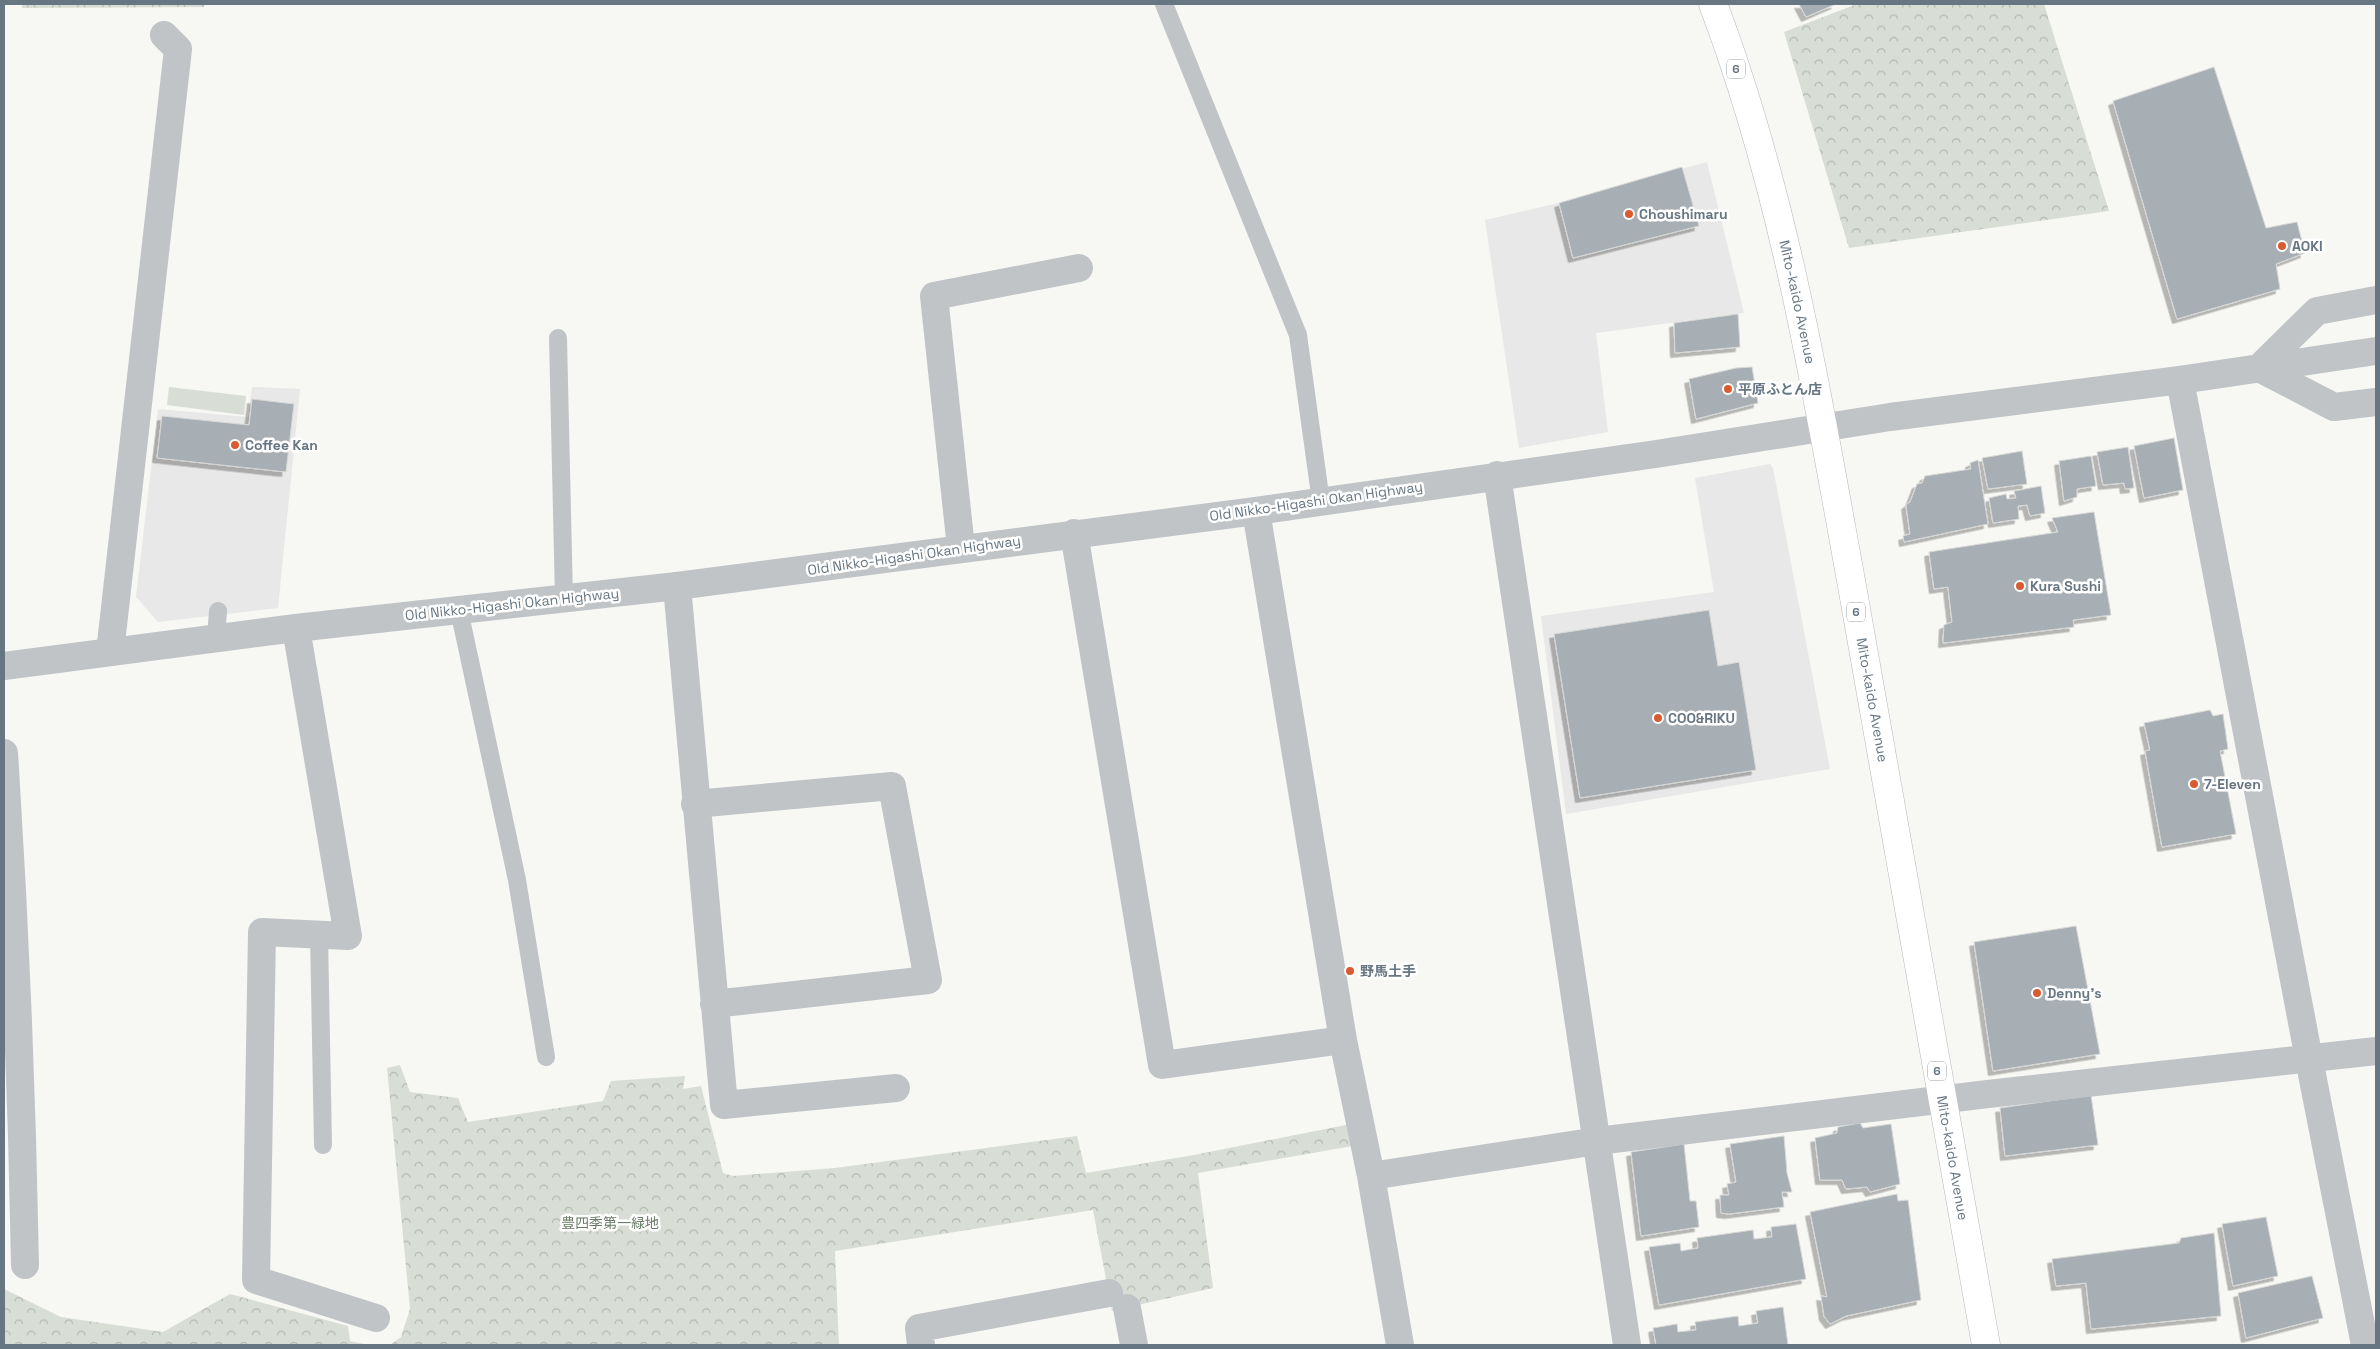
<svg xmlns="http://www.w3.org/2000/svg" width="2380" height="1349" font-family="'Space Grotesk','Noto Sans JP',sans-serif">
	<style>
		.built { fill: #e7e8e7 }
		.forest { fill: url(#forest-crowns) }
		.garden { fill: #d8ddd5 }
		.building { fill: #a7afb4; stroke: #d8d8d6; filter: url(#shadow) }
		.lines { fill: none; stroke-linecap: round; stroke-linejoin: round }
		.trunk-casing { stroke: #b5b8bb; stroke-width: 29 }
		.service { stroke: #c0c4c7; stroke-width: 18 }
		.minor { stroke: #c0c4c7; stroke-width: 28 }
		.tertiary { stroke: #c0c4c7; stroke-width: 28 }
		.trunk { stroke: #fff; stroke-width: 28 }
		.poi-dot { fill: #da5b30; stroke: #fff; stroke-width: 2 }
		.labels { text-anchor: middle; dominant-baseline: central; stroke-width: 5; stroke-linejoin: round; paint-order: stroke }
		.shield { fill: #fff; stroke: #959fa8; stroke-width: 1 }
		.shield-label { font-size: 12px; font-weight: bold; fill: #677683 }
		.poi-label { font-size: 14px; font-weight: bold; fill: #677683; stroke: #fff; text-anchor: start }
		.street-label { font-size: 14px; fill: #677683; stroke: #fff }
		.park-label { font-size: 14px; fill: #697b66; stroke: #fff }
	</style>
	<defs>
		<pattern id="forest-crowns" width="20" height="18" patternUnits="userSpaceOnUse" patternTransform="scale(1.25)"><rect width="20" height="18" fill="#d8ddd5"/><path d="M2 6a3 3 0 1 1 6 0M12 15a3 3 0 1 1 6 0" fill="none" stroke="#b3b8b2"/></pattern>
		<filter id="shadow"><feDropShadow dx="-4.5" dy="4.5" stdDeviation="0" flood-color="#0004"/></filter>
	</defs>
	<rect width="100%" height="100%" fill="#f7f7f4"/>
	<path class="built" d="M1707,162L1744,313L1596,333L1608,432L1519,448L1485,220L1559,203Z
		M252,387L300,389L278,608L158,622L136,597L158,409L248,417Z
		M1770,464L1773,468L1830,769L1566,814L1541,616L1714,592L1695,478Z"/>
	<path class="forest" d="M22,4H204V7L22,8Z
		M1857,4H2044L2109,211L1849,248L1784,32Z
		M400,1065L410,1092L458,1098L468,1122L603,1101L611,1081L685,1076L683,1089L701,1086L723,1173L733,1176L835,1168L1077,1136L1086,1173L1194,1155L1351,1124L1358,1145L1198,1173L1213,1288L1112,1311L1093,1210L835,1251L839,1345H390L401,1337L410,1309L387,1068Z
		M4,1289L61,1317L163,1332L230,1294L348,1326L350,1341L369,1345H4Z"/>
	<path class="garden" d="M169,387L246,396L244,415L167,405Z"/>
	<path class="building" d="M1799,4H1836L1806,17Z
		M2214,67L2266,228L2297,222L2305,253L2276,264L2280,289L2177,319L2113,101Z
		M1682,167L1699,226L1573,258L1559,203Z
		M1738,314L1740,347L1675,353L1674,323Z
		M1752,367L1758,403L1696,419L1689,379L1736,368Z
		M252,399L294,404L286,472L157,458L162,416L249,425Z
		M2174,438L2183,490L2144,498L2134,446Z
		M2128,447L2134,488L2125,489L2124,483L2103,485L2097,452Z
		M2022,451L2027,484L1988,489L1982,458Z
		M2091,456L2096,486L2077,489V497L2064,501L2059,461Z
		M1978,460L1988,524L1904,542L1903,536L1910,534L1906,505L1910,502L1917,484L1922,483L1925,476L1971,469L1970,463Z
		M2041,486L2045,513L2030,516L2027,505L2018,506L2019,519L1993,523L1989,498L2006,494L2007,499L2016,498L2014,491Z
		M2094,512L2111,615L2073,620L2074,627L1943,643L1944,625L1952,622L1948,587L1934,589L1929,552L2058,532L2052,518Z
		M1709,610L1718,666L1739,662L1756,770L1580,798L1554,634Z
		M2210,710L2213,716L2223,714L2228,749L2220,751L2236,834L2162,847L2145,751L2150,750L2144,723Z
		M2076,926L2100,1054L1993,1071L1974,942Z
		M2091,1095L2098,1145L2005,1156L2000,1108Z
		M1860,1123L1863,1128L1891,1124L1900,1184L1870,1192L1867,1187L1846,1189L1842,1180H1820L1815,1138L1837,1133L1838,1127Z
		M1784,1136L1787,1173L1792,1192H1782L1784,1207L1729,1214L1721,1213L1720,1195H1729L1727,1184L1736,1182L1730,1144Z
		M1684,1144L1690,1201H1696L1699,1227L1641,1236L1631,1152Z
		M1897,1194L1898,1201L1908,1200L1921,1300L1846,1316L1830,1324L1824,1316L1821,1296L1827,1297L1810,1212Z
		M2266,1217L2278,1276L2233,1286L2222,1224Z
		M1796,1224L1806,1279L1659,1305L1649,1247L1680,1243L1681,1251L1698,1248L1697,1238L1753,1230L1754,1239L1772,1237L1771,1227Z
		M2214,1233L2221,1316L2091,1329L2086,1283L2056,1286L2052,1259L2179,1243L2181,1238Z
		M2312,1276L2323,1318L2246,1338L2238,1293Z
		M1783,1307L1788,1345H1656L1653,1328L1677,1324L1678,1332L1696,1330L1695,1322L1738,1316L1739,1326L1758,1323L1756,1311Z"/>
	<g class="lines">
		<defs>
			<g id="trunk">
				<path id="s1" d="M1713,4C1784,191 1816,389 1852,586C1898,839 1940,1092 1986,1345"/>
			</g>
		</defs>
		<use href="#trunk" class="trunk-casing"/>
		<path class="service" d="M1164,4L1298,335L1321,502
			M558,338L564,598
			M459,610L517,880L546,1057
			M216,638L218,611
			M319,935L323,1145"/>
		<path class="minor" d="M2180,380L2309,1059L2365,1345
			M1497,475L1627,1345
			M1256,511L1343,1040L1371,1176L1597,1141L1988,1094L2376,1051
			M1074,533L1162,1065L1343,1040
			M961,548L934,296L1079,268
			M677,586L724,1105L896,1088
			M296,628L348,936L262,932L256,1280L376,1318
			M110,652L178,49L164,35
			M4,753C15,923 22,1094 25,1265
			M695,804L892,786L928,980L714,1004
			M1371,1176L1400,1345
			M1127,1308L1134,1345
			M921,1345L919,1328L1109,1293"/>
		<path class="tertiary" d="M2376,300L2317,311L2259,368L2334,407L2376,402
			M4,666L296,628L677,586L1256,511L1656,454L1890,417L2180,380L2376,351"/>
		<use href="#trunk" class="trunk"/>
	</g>
	<g class="poi-dot">
		<circle cx="1629" cy="214" r="5"/>
		<circle cx="2282" cy="246" r="5"/>
		<circle cx="1728" cy="389" r="5"/>
		<circle cx="235" cy="445" r="5"/>
		<circle cx="2020" cy="586" r="5"/>
		<circle cx="1658" cy="718" r="5"/>
		<circle cx="2194" cy="784" r="5"/>
		<circle cx="1350" cy="971" r="5"/>
		<circle cx="2037" cy="993" r="5"/>
	</g>
	<g class="labels">
		<g class="shield">
			<rect x="1727" y="59.5" width="18" height="19" rx="4"/>
			<rect x="1847" y="602.5" width="18" height="19" rx="4"/>
			<rect x="1928" y="1061.5" width="18" height="19" rx="4"/>
		</g>
		<g class="shield-label">
			<text x="1736" y="69">6</text>
			<text x="1856" y="612">6</text>
			<text x="1937" y="1071">6</text>
		</g>
		<g class="poi-label">
			<text x="1639" y="214">Choushimaru</text>
			<text x="2292" y="246">AOKI</text>
			<text x="1738" y="389">平原ふとん店</text>
			<text x="245" y="445">Coffee Kan</text>
			<text x="2030" y="586">Kura Sushi</text>
			<text x="1668" y="718">COO&amp;RIKU</text>
			<text x="2204" y="784">7-Eleven</text>
			<text x="1360" y="971">野馬土手</text>
			<text x="2047" y="993">Denny's</text>
		</g>
		<g class="street-label">
			<text stroke="none"><textPath href="#s1" startOffset="310">Mito-kaido Avenue</textPath></text>
			<text transform="translate(1316 501) rotate(-8)">Old Nikko-Higashi Okan Highway</text>
			<text transform="translate(914 555) rotate(-8)">Old Nikko-Higashi Okan Highway</text>
			<text transform="translate(512 604) rotate(-6)">Old Nikko-Higashi Okan Highway</text>
			<text stroke="none"><textPath href="#s1" startOffset="715">Mito-kaido Avenue</textPath></text>
			<text stroke="none"><textPath href="#s1" startOffset="1180">Mito-kaido Avenue</textPath></text>
		</g>
		<g class="park-label">
			<text x="610" y="1223">豊四季第一緑地</text>
		</g>
	</g>
	<rect width="2380" height="1349" fill="none" stroke="#677683" stroke-width="10"/>
</svg>
